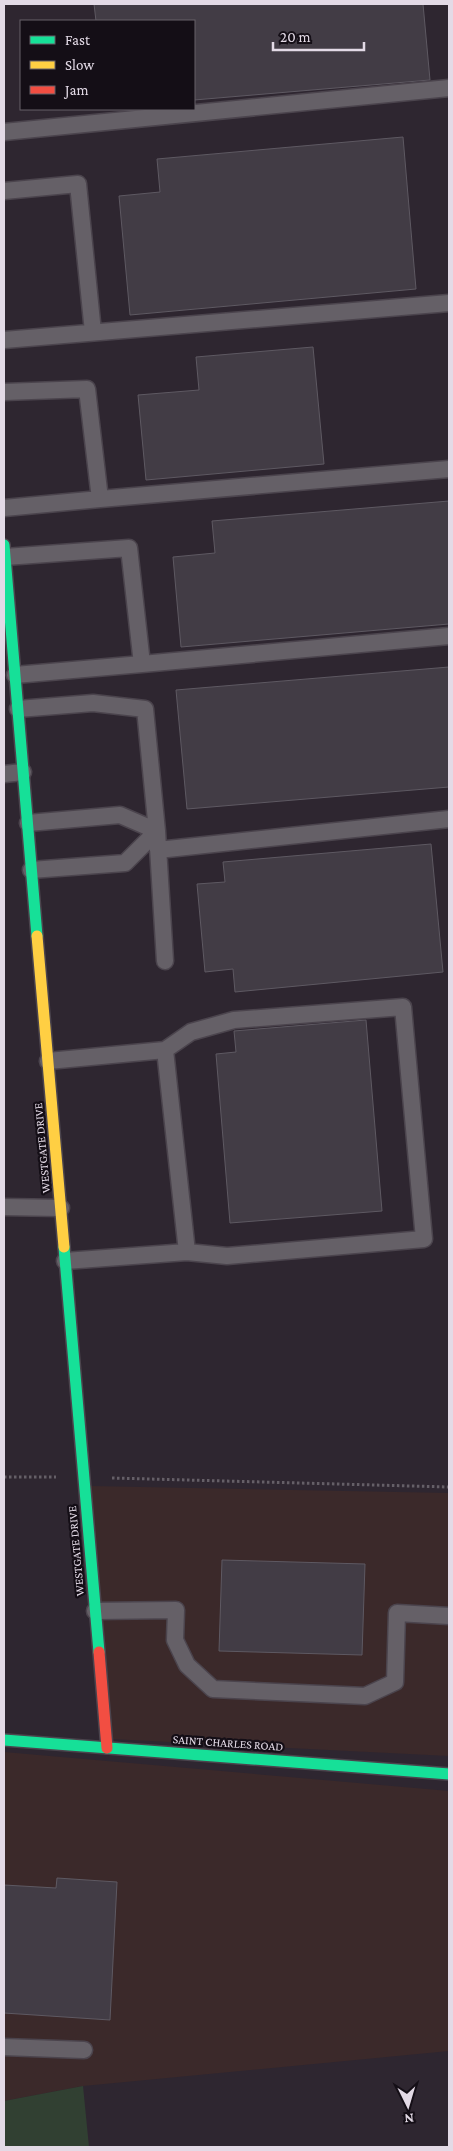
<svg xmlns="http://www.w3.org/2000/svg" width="453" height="2151" font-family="'Crimson Pro',serif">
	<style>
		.commercial { fill: #3b292a }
		.green { fill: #314032 }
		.building { fill: #423c45; stroke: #5e5962 }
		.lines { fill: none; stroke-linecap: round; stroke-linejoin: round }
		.lane-casing { stroke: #4b444d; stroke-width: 19 }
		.fast-casing { stroke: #4b444d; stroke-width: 14 }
		.slow-casing { stroke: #4b444d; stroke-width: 14 }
		.jam-casing { stroke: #4b444d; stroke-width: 14 }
		.path { stroke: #655f67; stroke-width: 3; stroke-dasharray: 2.5 2.5; stroke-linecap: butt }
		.lane { stroke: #656067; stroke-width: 16 }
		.fast { stroke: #16e098; stroke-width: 11 }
		.slow { stroke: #ffcf43; stroke-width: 11 }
		.jam { stroke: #f24e42; stroke-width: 11 }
		.labels { text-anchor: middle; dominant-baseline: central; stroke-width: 4.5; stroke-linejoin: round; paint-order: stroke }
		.street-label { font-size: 12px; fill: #e3dae6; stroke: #140e16 }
	</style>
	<rect width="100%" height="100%" fill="#2e2630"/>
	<path class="commercial" d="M90,1486L449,1493V1756L110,1739Z
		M4,1752L449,1791V2051L83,2086L4,2101Z"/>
	<path class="green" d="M83,2086L89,2147H4V2101Z"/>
	<path class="building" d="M94,4H423L430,80L194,100V21H96Z
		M403,137L416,289L130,315L119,196L160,192L157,159Z
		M313,347L324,464L146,480L138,395L199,390L196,357Z
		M449,501V624L181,647L173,557L215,553L212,521Z
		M449,667V787L187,809L176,690Z
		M431,844L443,972L235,992L233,969L205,972L197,884L225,882L223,862Z
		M366,1020L382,1211L230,1223L216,1054L236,1052L234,1031Z
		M222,1560L365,1564L362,1655L219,1651Z
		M57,1878L117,1882L110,2020L4,2013V1885L56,1888Z"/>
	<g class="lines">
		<defs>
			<path id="lane" d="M4,132L449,88
				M4,191L78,184L93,332
				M4,340L449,303
				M4,392L87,389L100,499L4,508
				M100,499L449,469
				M5,557L129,548L142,664L15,675
				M142,664L449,636
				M18,709L93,703L145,709L157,831L165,961
				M4,774L23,772
				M28,823L120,815L157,831L125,863L31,870
				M158,850L449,819
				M165,1050L191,1032L234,1020L403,1007L424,1239L227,1256L187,1252
				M48,1061L165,1050L187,1252L65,1261
				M4,1207L61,1208
				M95,1611L176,1610L175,1640L187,1665L213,1689L365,1696L395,1682L397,1613L449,1616
				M4,2047L84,2050"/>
			<path id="fast" d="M4,545L37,936
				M64,1247L99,1652
				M4,1740L449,1774"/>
			<path id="slow" d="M37,936L64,1247"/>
			<path id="jam" d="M99,1652L107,1748"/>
		</defs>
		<use href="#lane" class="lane-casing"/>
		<use href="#fast" class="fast-casing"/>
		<use href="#slow" class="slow-casing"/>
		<use href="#jam" class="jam-casing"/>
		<path class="path" d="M4,1477H56
			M112,1478L449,1487"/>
		<use href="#lane" class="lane"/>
		<use href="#fast" class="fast"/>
		<use href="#slow" class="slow"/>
		<use href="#jam" class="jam"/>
	</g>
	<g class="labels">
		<g class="street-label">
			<text transform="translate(42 1148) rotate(-95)">WESTGATE DRIVE</text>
			<text transform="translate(76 1551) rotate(-95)">WESTGATE DRIVE</text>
			<text transform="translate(228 1743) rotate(4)">SAINT CHARLES ROAD</text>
		</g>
	</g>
	<rect width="453" height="2151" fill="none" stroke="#e3dae6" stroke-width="10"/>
	<rect x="20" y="20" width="175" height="90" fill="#140e16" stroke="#676069"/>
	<rect x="30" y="36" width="25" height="8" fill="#16e098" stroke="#676069"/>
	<text x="65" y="45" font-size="15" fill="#e3dae6">Fast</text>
	<rect x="30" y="61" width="25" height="8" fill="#ffcf43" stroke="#676069"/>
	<text x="65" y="70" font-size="15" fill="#e3dae6">Slow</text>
	<rect x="30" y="86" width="25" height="8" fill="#f24e42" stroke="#676069"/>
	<text x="65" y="95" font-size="15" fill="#e3dae6">Jam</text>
	<g transform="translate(408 2106) rotate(175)" stroke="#140e16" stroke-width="4" paint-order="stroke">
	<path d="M0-4L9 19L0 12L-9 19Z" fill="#e3dae6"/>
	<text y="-8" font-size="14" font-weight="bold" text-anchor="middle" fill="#e3dae6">N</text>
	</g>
	<path d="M273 42v8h91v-8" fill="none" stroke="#e3dae6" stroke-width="2.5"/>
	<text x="280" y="42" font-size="15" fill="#e3dae6" stroke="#140e16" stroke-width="4" paint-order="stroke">20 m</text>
</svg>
